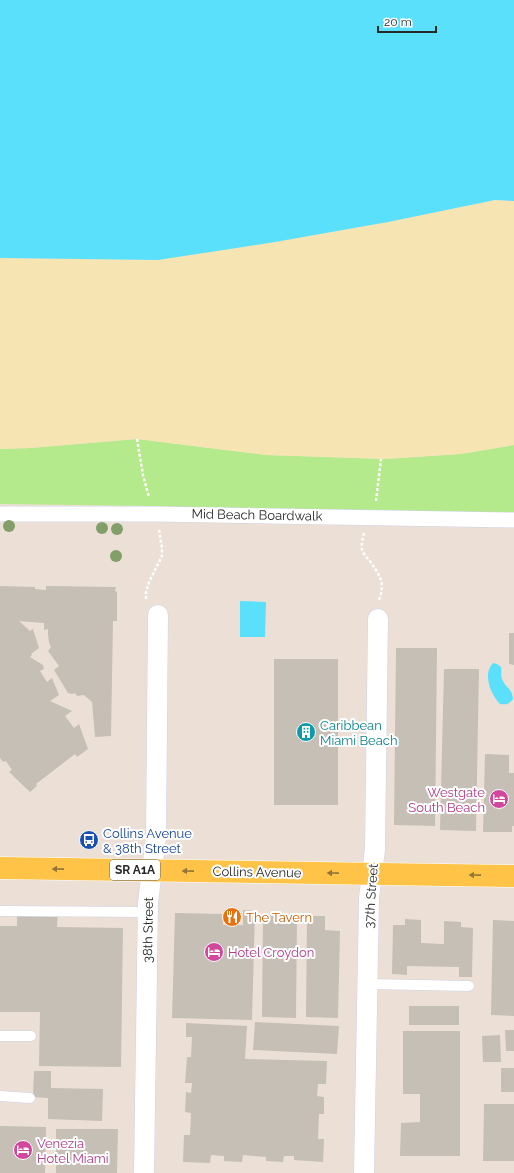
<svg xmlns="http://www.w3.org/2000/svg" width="514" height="1173" font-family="Raleway,sans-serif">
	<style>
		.green { fill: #b4ea8b }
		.sand { fill: #f6e5b3 }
		.water { fill: #5be0fc }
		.building { fill: #c5bfb6 }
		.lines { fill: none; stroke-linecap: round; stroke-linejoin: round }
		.service-casing { stroke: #cbd2e2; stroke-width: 11 }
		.pedestrian-casing { stroke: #cbd2e2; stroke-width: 16 }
		.minor-casing { stroke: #cbd2e2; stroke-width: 21 }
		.primary-casing { stroke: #fff; stroke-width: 23 }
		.path { stroke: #fff; stroke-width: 2.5; stroke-dasharray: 3 2; stroke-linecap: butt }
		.service { stroke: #fff; stroke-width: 10 }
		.pedestrian { stroke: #fff; stroke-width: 15 }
		.minor { stroke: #fff; stroke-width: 20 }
		.primary { stroke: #ffc347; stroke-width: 22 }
		.tree { fill: #829f6a }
		.oneway { fill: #937537 }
		.labels { text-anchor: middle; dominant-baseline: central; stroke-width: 4; stroke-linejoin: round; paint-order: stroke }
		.shield { fill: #fff; stroke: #686868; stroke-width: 1 }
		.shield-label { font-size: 12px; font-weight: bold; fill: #272727 }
		.street-label { font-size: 13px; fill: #272727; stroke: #fff }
		.culture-label { font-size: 13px; fill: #0d838f; stroke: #fff; text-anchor: start }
		.hotel-label { font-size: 13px; fill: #b23c85; stroke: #fff; text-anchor: start }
		.transit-label { font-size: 13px; fill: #164399; stroke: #fff; text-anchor: start }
		.food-label { font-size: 13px; fill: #c56008; stroke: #fff; text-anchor: start }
	</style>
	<rect width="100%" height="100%" fill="#ece0d6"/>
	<path class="green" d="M137,439L267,455L385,459L460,454L514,445V513L484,514L150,506L0,504V449L30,448Z"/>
	<path class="sand" d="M495,200L514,201V445L460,454L385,459L267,455L137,439L30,448L0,449V258L158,260L275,242L388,222Z"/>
	<path class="water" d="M0,0H514V201L495,200L388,222L275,242L158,260L0,258Z
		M240,601L266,602L265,637H240Z
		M493,663L497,664L501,667C502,672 500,677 503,681C507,689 512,688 513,699C509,704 506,705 500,704C491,695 482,674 493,663Z"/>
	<path class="building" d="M0,586L35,587V589L46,590V586L116,587L115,591L117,592V621H113L111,736L95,737L92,702L84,695L77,696L75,693L72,694L68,693L54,670L59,666L48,651L51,647L49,643L48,634V629L44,630V623L19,621L30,631L33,629L39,648L31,654L32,655L30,657L43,665L44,669L40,671L47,682L52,678L59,695L50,701L72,711L65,716L74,728L79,724L88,749L77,757L75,754L36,784L37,786L30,792L9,772L12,770L6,761L3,762L0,758Z
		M509,633H514V665L509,664Z
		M396,648H437L435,826L394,825Z
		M274,659H338V805H274Z
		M444,669H479L476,831L440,830Z
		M485,754L509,755V773H514V826H512V832H483Z
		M17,908L58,909L57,927L123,928L121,1067L39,1066L40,1012H0V926H17Z
		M243,910L255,911L252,1020L172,1018L175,913L223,914V925H243Z
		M263,915H297L296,1018L262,1017Z
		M307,916H325V930L340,931L338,1018L306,1017Z
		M405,919L421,920V943L444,944V921L461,922V927L473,928L472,977H459V967L407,966V975L392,974L393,925H405Z
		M493,920L514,921V1016L491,1015Z
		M409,1006H459V1025H409Z
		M255,1022L339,1026L337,1054L253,1050Z
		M186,1023L247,1026L245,1059L327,1061L326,1084H318L317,1096L324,1097V1114H319L318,1139H324L323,1162L294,1160V1156H284L283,1162L266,1161V1157L243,1155L242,1162L224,1161V1156L211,1155L210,1163L183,1162L184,1135H190L191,1113L185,1112L186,1092L191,1093L192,1083H185L187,1057H191L192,1037H186Z
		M505,1030H514V1051H506Z
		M403,1031H460V1156H400L401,1123L420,1122V1094H403Z
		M500,1035L501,1062H483L482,1036Z
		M501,1068H514V1092H501Z
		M34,1071H51V1088L103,1089L102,1121L48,1119V1098L33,1097Z
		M484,1104H514V1161H483Z
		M0,1126L46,1127L45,1173H0Z
		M56,1129H118L117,1173H56Z"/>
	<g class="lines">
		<defs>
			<path id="service" d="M0,911L148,912
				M368,984L469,986
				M0,1036H31
				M0,1096L30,1098"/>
			<path id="pedestrian" d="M0,514H154L514,520"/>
			<path id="minor" d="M144,1173L148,903L156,837L158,615
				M364,1173L369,898L375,849L378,619"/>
			<path id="primary" d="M0,868L514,876"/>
		</defs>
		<use href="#service" class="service-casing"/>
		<use href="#pedestrian" class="pedestrian-casing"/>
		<use href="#minor" class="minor-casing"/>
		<use href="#primary" class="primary-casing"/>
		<path class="path" d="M137,439L143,475L149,497
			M376,501L381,459
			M364,533C363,538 361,544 362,549C363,553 366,557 369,560C379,574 386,582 379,600
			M146,599V592L149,582L162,556V548L159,530"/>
		<use href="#service" class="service"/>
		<use href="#pedestrian" class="pedestrian"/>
		<use href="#minor" class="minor"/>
		<use href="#primary" class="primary"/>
	</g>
	<g class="tree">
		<circle cx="9" cy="526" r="6"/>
		<circle cx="102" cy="528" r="6"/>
		<circle cx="117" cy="529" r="6"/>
		<circle cx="116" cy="556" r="6"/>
	</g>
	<defs><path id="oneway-solid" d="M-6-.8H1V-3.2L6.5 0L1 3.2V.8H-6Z"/></defs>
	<g class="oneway">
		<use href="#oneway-solid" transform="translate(58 869) rotate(-179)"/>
		<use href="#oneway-solid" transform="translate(188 871) rotate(-179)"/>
		<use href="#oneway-solid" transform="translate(333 873) rotate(-179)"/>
		<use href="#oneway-solid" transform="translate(475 875) rotate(-179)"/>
	</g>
	<defs>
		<symbol id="building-disc" viewBox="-11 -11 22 22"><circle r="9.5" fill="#0f9aa8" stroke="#fff"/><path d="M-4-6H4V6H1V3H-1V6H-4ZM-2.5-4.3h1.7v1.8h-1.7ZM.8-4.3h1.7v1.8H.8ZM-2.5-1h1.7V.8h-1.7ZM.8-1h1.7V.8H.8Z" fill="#fff"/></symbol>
		<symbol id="hotel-disc" viewBox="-11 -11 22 22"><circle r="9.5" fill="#d1479c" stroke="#fff"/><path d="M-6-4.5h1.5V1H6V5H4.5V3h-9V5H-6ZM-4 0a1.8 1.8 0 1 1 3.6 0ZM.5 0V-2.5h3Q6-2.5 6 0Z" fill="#fff"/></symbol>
		<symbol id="bus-disc" viewBox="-11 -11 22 22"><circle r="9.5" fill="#1a4fb4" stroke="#fff"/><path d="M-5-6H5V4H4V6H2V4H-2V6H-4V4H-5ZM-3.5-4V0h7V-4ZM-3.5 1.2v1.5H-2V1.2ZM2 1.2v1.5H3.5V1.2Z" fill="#fff"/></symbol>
		<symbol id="restaurant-disc" viewBox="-11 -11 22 22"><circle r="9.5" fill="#e8710a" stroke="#fff"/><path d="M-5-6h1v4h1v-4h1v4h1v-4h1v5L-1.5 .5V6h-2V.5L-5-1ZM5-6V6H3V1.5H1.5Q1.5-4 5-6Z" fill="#fff"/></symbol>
	</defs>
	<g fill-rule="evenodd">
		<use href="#building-disc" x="295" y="721" width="22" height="22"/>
		<use href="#hotel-disc" x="488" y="788" width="22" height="22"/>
		<use href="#bus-disc" x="78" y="829" width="22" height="22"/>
		<use href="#restaurant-disc" x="221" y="906" width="22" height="22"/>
		<use href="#hotel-disc" x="203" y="941" width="22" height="22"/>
		<use href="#hotel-disc" x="12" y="1139" width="22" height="22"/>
	</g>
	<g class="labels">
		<rect class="shield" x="110" y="860" width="50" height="20" rx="3"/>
		<g class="shield-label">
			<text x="135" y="870">SR A1A</text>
		</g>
		<g class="street-label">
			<text transform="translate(257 515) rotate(1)">Mid Beach Boardwalk</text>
			<text transform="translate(257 872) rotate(1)">Collins Avenue</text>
			<text transform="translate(371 896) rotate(-86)">37th Street</text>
			<text transform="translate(148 930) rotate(-89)">38th Street</text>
		</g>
		<g class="culture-label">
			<text x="320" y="725">Caribbean<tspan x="320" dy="15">Miami Beach</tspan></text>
		</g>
		<g class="hotel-label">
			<text x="485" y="792" text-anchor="end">Westgate<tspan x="485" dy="15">South Beach</tspan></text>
			<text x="228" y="952">Hotel Croydon</text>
			<text x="37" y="1143">Venezia<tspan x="37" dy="15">Hotel Miami</tspan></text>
		</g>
		<g class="transit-label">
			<text x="103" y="833">Collins Avenue<tspan x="103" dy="15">&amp; 38th Street</tspan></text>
		</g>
		<g class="food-label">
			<text x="246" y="917">The Tavern</text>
		</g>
	</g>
	<path d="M378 26v6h58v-6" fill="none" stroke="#272727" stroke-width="2"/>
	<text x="384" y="26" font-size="12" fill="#272727" stroke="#ffffff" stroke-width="3" paint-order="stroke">20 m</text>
</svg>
